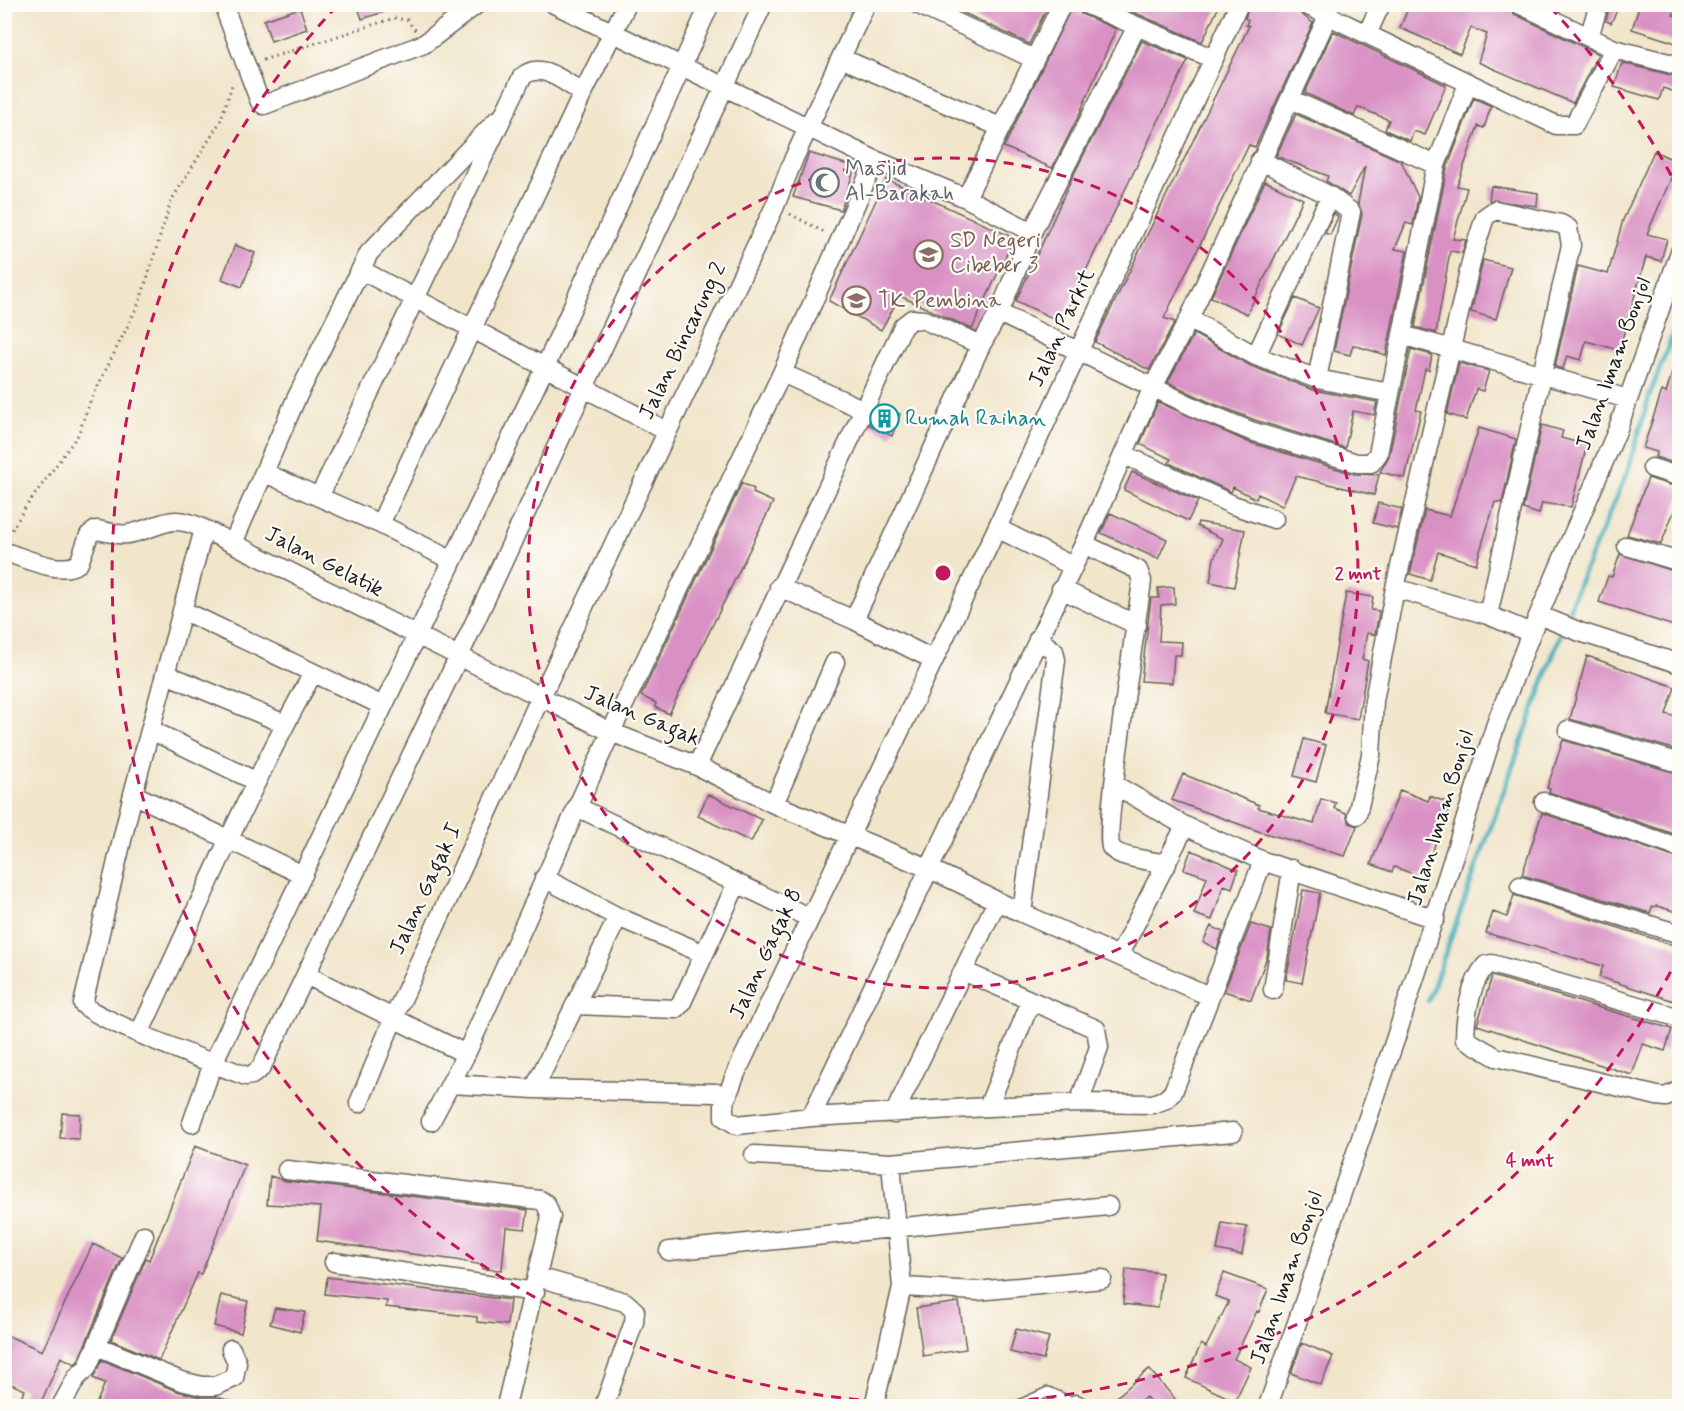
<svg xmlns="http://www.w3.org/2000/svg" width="1684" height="1411" font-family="Mynerve,sans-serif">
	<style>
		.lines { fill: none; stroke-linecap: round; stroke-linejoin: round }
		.stream { stroke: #3cadb7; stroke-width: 5 }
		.building { fill: #d991c4 }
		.lane-casing { stroke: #676259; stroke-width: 12 }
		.street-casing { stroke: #676259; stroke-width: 21 }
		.path { stroke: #676259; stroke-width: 3; stroke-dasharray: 1.5 4.5; stroke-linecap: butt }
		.lane { stroke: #fff; stroke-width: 9 }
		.street { stroke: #fff; stroke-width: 18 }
		.ring { fill: none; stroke: #c2185b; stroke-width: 3; stroke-dasharray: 10 8 }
		.labels { text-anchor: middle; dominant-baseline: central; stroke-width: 4.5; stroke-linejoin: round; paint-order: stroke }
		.worship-label { font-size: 22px; fill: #5b616d; stroke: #fdfcf7; text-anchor: start }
		.education-label { font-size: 22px; fill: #785e54; stroke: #fdfcf7; text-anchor: start }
		.street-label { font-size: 22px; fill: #1c1c1c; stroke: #fdfcf7 }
		.culture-label { font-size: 22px; fill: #0d838f; stroke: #fdfcf7; text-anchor: start }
		.centre { fill: #c2185b; stroke: #fdfcf7; stroke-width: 3 }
		.ring-label { font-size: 18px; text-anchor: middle; font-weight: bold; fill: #c2185b; stroke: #fdfcf7; stroke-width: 4.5; stroke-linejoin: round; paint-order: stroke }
	</style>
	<rect width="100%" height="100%" fill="#fdfcf7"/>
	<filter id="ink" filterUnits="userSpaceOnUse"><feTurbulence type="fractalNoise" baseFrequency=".0167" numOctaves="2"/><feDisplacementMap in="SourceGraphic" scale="12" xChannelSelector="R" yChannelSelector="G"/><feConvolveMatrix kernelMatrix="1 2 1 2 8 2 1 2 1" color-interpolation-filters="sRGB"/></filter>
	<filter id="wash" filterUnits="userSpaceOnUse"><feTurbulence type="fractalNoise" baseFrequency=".008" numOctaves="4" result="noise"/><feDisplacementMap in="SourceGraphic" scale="24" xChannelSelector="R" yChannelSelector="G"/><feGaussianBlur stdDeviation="1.35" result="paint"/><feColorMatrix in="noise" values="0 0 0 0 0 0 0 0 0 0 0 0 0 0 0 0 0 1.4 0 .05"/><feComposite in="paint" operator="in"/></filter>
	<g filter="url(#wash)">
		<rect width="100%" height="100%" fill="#f1e5ca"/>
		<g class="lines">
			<path class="stream" d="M1428,1001L1579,583L1627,473L1651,391L1673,334"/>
		</g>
		<g id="blocks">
			<path class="building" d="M357,4H398L399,7L362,19Z
				M945,4H1049L1029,44Z
				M1073,4L1081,14L1116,29L1078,117L1052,168L1004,147Z
				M1115,4H1220L1202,42Z
				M1250,4H1287L1313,23L1255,147L1249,145L1164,318L1175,322L1149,370L1095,342L1249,26L1246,25L1248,20L1245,18Z
				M1410,4H1506L1514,14L1598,54L1573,103L1478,62L1487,34L1471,28L1460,54L1400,28Z
				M1610,4H1620L1611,23L1606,21Z
				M1640,4H1678L1673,15L1680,17L1676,43L1632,29Z
				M300,8L307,29L271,41L264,20Z
				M1333,31L1446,85L1425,135L1414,131L1410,141L1385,130L1389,120L1358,107L1354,116L1305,93Z
				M1142,41L1188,60L1061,322L1016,301L1072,178Z
				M1622,63L1680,77V94L1663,88L1659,100L1614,87Z
				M1474,98L1491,106L1484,128L1478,126L1457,186L1467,188L1453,239L1466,240L1462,253L1450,251L1436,333L1415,327L1447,168Z
				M1296,114L1401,161L1418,197L1413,225L1406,223L1395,249L1407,251L1386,355L1353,345L1350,355L1334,351L1362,214L1358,203L1365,166L1349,196L1326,181L1328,176L1276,156Z
				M1654,151L1678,162L1647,234L1667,239L1661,261L1646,257L1619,350L1586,341L1581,360L1567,356L1563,369L1555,367L1578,266L1608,274L1623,220Z
				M809,153L855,167L841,210L793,197Z
				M886,179L1014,238L972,329L900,296L881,330L829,301Z
				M1265,181L1303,199L1247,314L1211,297Z
				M1491,186L1538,193L1537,206L1489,200Z
				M1334,213L1338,217L1330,235L1325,233Z
				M235,245L255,253L242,287L222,279Z
				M1483,260L1511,267L1496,319L1471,312Z
				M1295,298L1319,308L1302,345L1278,334Z
				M1194,334L1251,366L1313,390L1377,402L1374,415L1353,411L1345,448L1255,420L1207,401L1168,382Z
				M1411,349L1432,355L1429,370L1425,369L1416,410L1421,411L1405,478L1380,472L1389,456Z
				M1676,360H1680V465L1655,457L1657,452L1643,448L1662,391L1666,393Z
				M1459,363L1489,371L1483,391L1476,389L1466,420L1447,414Z
				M1158,402L1248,442L1354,474L1379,475L1374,495L1296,476L1282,506L1258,494L1256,499L1233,487L1231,492L1169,463L1171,459L1140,444Z
				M878,406L900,414L892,436L869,425Z
				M1542,425L1563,431L1561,438L1587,445L1571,507L1542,503L1539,514L1523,509Z
				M1479,428L1516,439L1502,503L1495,502L1476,564L1438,552L1430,580L1410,574L1425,510L1450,516Z
				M1132,472L1198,501L1188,521L1124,490Z
				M1648,478L1680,488V496L1661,544L1627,535Z
				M742,483L754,489L753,493L773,502L669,714L655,707L656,703L641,696Z
				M1378,503L1402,509L1397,529L1373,523Z
				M1110,513L1167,539L1158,559L1101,533Z
				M1198,522L1245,530L1234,587L1210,582L1214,558L1223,539L1197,526Z
				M1620,554L1680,573V628L1599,602L1608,576L1612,577Z
				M1174,587L1175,604L1161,605L1159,641L1182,642L1181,655H1174L1172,683L1141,681L1151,598H1159L1158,588Z
				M1346,593L1373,597L1371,610L1379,611L1375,635L1367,633L1362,659L1368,661L1358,719L1325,713Z
				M1587,656L1675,687L1666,714L1680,718V751L1570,719Z
				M1304,739L1326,745L1316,782L1294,776Z
				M1563,740L1680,774V836L1549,792L1550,789L1547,788Z
				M1183,774L1259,805L1258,808L1314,824L1321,799L1336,803L1334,808L1346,813L1349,823L1357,826L1345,856L1261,832L1172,800Z
				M1400,790L1428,801L1430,796L1451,804L1422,877L1394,867L1392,872L1371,864Z
				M708,794L762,820L751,842L698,816Z
				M1542,813L1680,859V913L1657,906L1652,907L1650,913L1522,875Z
				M1191,850L1238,870L1232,888L1224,885L1212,920L1194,914L1207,877L1184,869Z
				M1303,890L1320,893L1302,983L1286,980Z
				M1514,895L1680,947V1003L1599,977L1603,966L1486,933L1493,912L1507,917Z
				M1251,924L1271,930L1267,957L1251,1000L1224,991Z
				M1211,926L1223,932L1217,949L1203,942Z
				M1492,976L1672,1029L1665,1051L1643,1044L1632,1075L1477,1025Z
				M62,1113L80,1114L79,1139L60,1138Z
				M195,1146L245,1165L201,1274L198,1273L159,1360L111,1340L146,1258L149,1260Z
				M270,1176L286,1181L528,1210L525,1229L506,1227L502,1270L482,1269V1265L456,1260L317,1241L321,1207L267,1204Z
				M1222,1223L1247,1227L1242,1255L1217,1250Z
				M93,1244L122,1258L78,1361L75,1364L61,1357L39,1407H16L25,1390L4,1381V1334L42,1351Z
				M1126,1269L1162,1273L1158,1308L1123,1304Z
				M1224,1273L1268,1289L1259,1312L1257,1311L1234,1359L1251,1367L1235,1401L1186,1378L1201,1344L1206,1347L1229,1301L1215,1296Z
				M327,1277L510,1300L507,1325L477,1322V1317L386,1307L387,1301L325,1294Z
				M221,1295L248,1301L241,1333L214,1326Z
				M959,1302L966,1349L923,1356L916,1308Z
				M275,1308L305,1312L300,1332L270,1324Z
				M1016,1329L1049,1337L1043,1360L1010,1352Z
				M1302,1343L1333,1356L1321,1385L1291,1373Z
				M102,1360L177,1391L200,1397H216L235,1402L234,1407H95L105,1383L93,1378Z
				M1149,1369L1182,1407H1155L1146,1397L1135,1407H1105Z"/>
		</g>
	</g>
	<g filter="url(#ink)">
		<use href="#blocks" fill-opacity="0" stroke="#676259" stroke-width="1.5"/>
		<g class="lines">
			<defs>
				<path id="lane" d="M1017,1406L1048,1392L1076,1404"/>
				<path id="street" d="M554,4L875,160L966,198L1032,232
					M763,4L459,656L261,1068L252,1075L246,1076C222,1067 92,1018 83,1004L133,794L204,529L611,732L697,766L774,804L930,869L1022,913L1209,996
					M917,4L1034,59
					M1085,4L1214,59
					M1239,4L997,528L736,1073L724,1104V1117L737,1125L811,1117L988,1107L1079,1103L1153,1104L1166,1099L1173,1092L1263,861
					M1304,4L1556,125H1574L1614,49
					M1519,4L1614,49L1680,66
					M227,15L260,102L264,105L424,44L477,4
					M1367,34L1381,4
					M1589,37L1599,4
					M841,58L1000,127
					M1290,99L1436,165
					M1260,160L1330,196L1351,212L1317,379
					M966,198L1062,4
					M361,270L666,431
					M999,313L1202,411L1251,431L1357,463H1371L1378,454L1436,165L1468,84
					M1189,319L1256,356L1317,379L1390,393
					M1402,335L1628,399
					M1256,356L1330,196
					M782,373L864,410
					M1125,455L1233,505L1274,519
					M1652,468L1680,477
					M265,473L380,524L451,560
					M319,497L522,77C541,60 564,82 583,93
					M380,524L583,93L627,4
					M997,528L1072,566
					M233,543L296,399L369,253L497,120
					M1084,544L1138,570L1142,581C1138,614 1103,832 1111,847C1117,858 1154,861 1167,864
					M1627,546L1680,562
					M5,552C25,558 61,576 79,563L89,535L96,530C107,531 117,536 128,534C162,528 168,511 204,529
					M779,587L854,620L932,659
					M1061,589L1137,625
					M182,610L383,706
					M1488,615L1571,245L1568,228L1561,224L1495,210L1485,217L1473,254L1395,588L1488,615L1531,633
					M1539,615L1580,632L1680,664
					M854,620L981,345L999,313L1032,232L1136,28
					M166,674L285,724
					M151,730L255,781
					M1568,730L1680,763
					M697,766L903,326L912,319L924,320L981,345
					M1115,785L1185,826L1263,861L1435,919
					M133,794L303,875
					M1544,802L1680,848
					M774,804L835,662
					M577,807L808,917
					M1357,815L1371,755L1374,701L1395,588
					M544,878L618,917L702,953
					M1520,886L1680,934
					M1022,913L1056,660L1054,651L1038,639
					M1119,956L1185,826
					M963,971L1096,1029L1099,1047L1079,1103
					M306,975L466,1054
					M1273,990L1292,869
					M576,1005L676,1009L681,1004L736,885
					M1680,1018L1492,964L1486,965C1470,983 1465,1016 1465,1039L1496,1057L1657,1096L1666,1097L1680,1090
					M140,1032C196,912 248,790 313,673
					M451,1084L534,1089L716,1093L728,1095
					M534,1089L618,917
					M359,1103L394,1017L536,707L775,206L794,158L866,4
					M988,1107L1031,1001
					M894,1114L997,901
					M811,1117L1084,544L1153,387L1189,319L1328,16
					M431,1121L466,1054L611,732L782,373L875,160
					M192,1123L213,1063L545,367L710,4
					M754,1155L891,1163L1233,1132
					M287,1170L540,1200L546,1204L551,1217L506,1406
					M669,1251L1108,1206
					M334,1262L535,1292
					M538,1277L625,1302L635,1311L634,1322L604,1406
					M902,1287L977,1291L1102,1279
					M97,1346L181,1381L202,1386H215L234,1378L237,1363L231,1349
					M1076,1404L1079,1406
					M61,1406L77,1377L87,1368L144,1235
					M874,1406L902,1287L891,1163
					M1268,1406L1395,1040L1496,724L1531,633L1617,431L1680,252"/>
			</defs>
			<use href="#lane" class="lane-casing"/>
			<use href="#street" class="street-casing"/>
			<path class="path" d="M263,60L394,18L407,20L415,30
				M790,214L824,232
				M9,535L25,508L78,435L90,402L140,301L171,201L220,122L233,82"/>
			<use href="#lane" class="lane"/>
			<use href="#street" class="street"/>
		</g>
	</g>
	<g class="ring">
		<circle cx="943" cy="573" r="415"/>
		<path d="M1679 956A830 830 0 1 1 336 7M1550 7A830 830 0 0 1 1679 190"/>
	</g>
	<defs>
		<symbol id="mosque-ring" viewBox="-11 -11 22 22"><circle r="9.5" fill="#fdfcf7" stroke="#6b7280" stroke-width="1.5"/><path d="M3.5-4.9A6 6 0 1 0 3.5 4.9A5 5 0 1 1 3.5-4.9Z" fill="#6b7280"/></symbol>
		<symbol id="school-ring" viewBox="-11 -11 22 22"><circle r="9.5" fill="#fdfcf7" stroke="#8d6e63" stroke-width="1.5"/><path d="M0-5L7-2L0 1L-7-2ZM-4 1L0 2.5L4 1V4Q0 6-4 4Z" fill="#8d6e63"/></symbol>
		<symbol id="building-ring" viewBox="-11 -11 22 22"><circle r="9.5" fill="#fdfcf7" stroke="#0f9aa8" stroke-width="1.5"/><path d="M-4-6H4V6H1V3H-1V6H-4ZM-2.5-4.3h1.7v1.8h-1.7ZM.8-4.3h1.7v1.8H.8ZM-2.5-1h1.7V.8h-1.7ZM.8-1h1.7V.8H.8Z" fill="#0f9aa8"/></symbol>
	</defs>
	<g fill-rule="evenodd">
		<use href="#mosque-ring" x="808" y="166" width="33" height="33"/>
		<use href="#school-ring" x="912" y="238" width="33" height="33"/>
		<use href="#school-ring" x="840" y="284" width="33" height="33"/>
		<use href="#building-ring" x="868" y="402" width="33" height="33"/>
	</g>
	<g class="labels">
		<g class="worship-label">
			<text x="845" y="169">Masjid<tspan x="845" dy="25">Al-Barakah</tspan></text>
		</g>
		<g class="education-label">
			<text x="950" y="241">SD Negeri<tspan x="950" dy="25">Cibeber 3</tspan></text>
			<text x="878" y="301">TK Pembina</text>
		</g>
		<g class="street-label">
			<text transform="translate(1062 328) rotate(-65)">Jalan Parkit</text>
			<text transform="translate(683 341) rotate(-64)">Jalan Bincarung 2</text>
			<text transform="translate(1614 364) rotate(-70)">Jalan Imam Bonjol</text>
			<text transform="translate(324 562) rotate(27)">Jalan Gelatik</text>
			<text transform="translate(642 716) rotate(23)">Jalan Gagak</text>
			<text transform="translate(1441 818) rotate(-73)">Jalan Imam Bonjol</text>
			<text transform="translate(426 889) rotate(-65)">Jalan Gagak I</text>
			<text transform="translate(766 954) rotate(-65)">Jalan Gagak 8</text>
			<text transform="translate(1287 1278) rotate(-71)">Jalan Imam Bonjol</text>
		</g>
		<g class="culture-label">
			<text x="905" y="419">Rumah Raihan</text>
		</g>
	</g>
	<circle cx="943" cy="573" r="9" class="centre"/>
	<g class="ring-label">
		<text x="1358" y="579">2 mnt</text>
		<text x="1530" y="1166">4 mnt</text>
	</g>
	<rect width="1684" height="1411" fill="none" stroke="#fdfcf7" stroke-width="24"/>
</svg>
